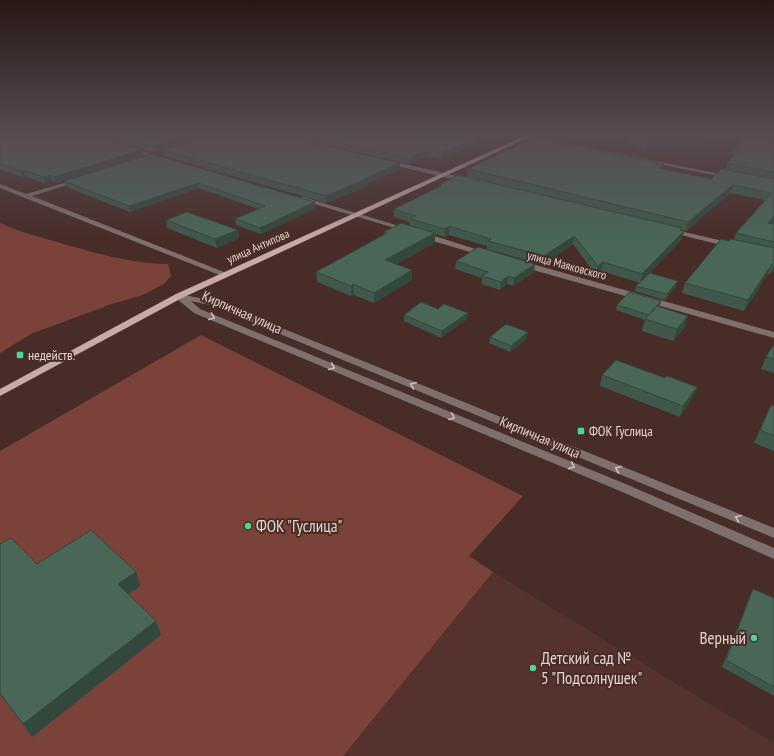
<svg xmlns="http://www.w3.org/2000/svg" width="774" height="756" font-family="'PT Sans Narrow',sans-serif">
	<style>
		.built { fill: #55322d }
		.green { fill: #7b4239 }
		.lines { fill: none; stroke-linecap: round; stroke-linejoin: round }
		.minor { fill: #7f706e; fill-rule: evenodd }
		.major { fill: #c9aba6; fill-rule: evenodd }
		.wall { fill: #3f584b }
		.shaded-wall { fill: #33473d }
		.building { fill: #496657; stroke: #33473d }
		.oneway { stroke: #d0bebb }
		.poi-dot { fill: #4ed399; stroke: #472c27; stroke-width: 1.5 }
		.labels { text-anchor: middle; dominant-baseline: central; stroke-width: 4; stroke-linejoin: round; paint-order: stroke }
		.far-street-label { font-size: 12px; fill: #e4d2ce; stroke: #472c27 }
		.street-label { font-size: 14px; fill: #e4d2ce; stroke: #472c27 }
		.poi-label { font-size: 14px; fill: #e4d2ce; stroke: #472c27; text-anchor: start }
		.near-poi-label { font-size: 17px; fill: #e4d2ce; stroke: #472c27; text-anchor: start }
	</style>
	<rect width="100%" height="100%" fill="#472c27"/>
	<path class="built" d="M493,572L774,743V756H343Z"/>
	<path class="green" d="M0,223C22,233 44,238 67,245C101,254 132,264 168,264L171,276L164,284L143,295L112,304L31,334L0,353Z
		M201,335L523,496L469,556L493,572L343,756H0V451Z"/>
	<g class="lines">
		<path class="minor" d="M508,134H518L731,176L728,178Z
			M128,148H132L166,159L161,160L128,150Z
			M387,160L465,178L468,180L465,182L385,163V161Z
			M75,180L80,181L32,196L229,274L225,276H222L0,188V184L26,194Z
			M303,197L409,229L410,230L405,231L301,200V198Z
			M671,229L732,243L733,245L729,247L669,232V230Z
			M419,233H425L491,254L487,256H484L419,237Z
			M519,262H525L774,332V338L519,266Z
			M176,294H179L215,301L774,528V538L210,305L191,301L200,309L628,485L774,548V559L620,491L194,313L176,298L175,296Z"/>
		<path class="major" d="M529,134H536L182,298L0,396V389L176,294Z"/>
	</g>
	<path class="wall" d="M0,134L142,150L143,156L56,183L52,181L45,184L25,176L22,177L0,169Z
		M88,134H475L469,136L477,138L476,144L442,159L428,156L410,164L311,142L400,169L366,184L367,186L326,203L164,156L163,150L197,139L153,152Z
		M611,134H743L742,138L645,150Z
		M774,142V222L772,224H774V270L770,274H768L744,311L682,293L685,283L729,241L734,239L736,233L765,200L730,193L686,231L681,230L682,239L650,273L676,287L665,300L635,291L636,286L640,283L601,271L596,275L573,244L543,265L487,249V246L449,235L445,237L435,234V243L396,264L412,280L374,303L354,295L351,296L317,282L316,272L384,235V232L410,226V222L394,217V209L438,187L439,185L467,177L468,169L664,164L662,168L711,179L725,170L727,163L735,155H733L735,147Z
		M152,154L316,208L261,234L236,225L235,219L258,209L199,188L130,212L66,187L64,181Z
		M166,220L238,230L239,238L217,248L167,228Z
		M456,261L535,264L534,272L513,286L507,284L500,290L482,284V278L455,269Z
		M661,301L659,307L685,328L673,341L642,331L645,320L616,310L617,305Z
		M438,309L468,313L467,319L441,338L404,321V315Z
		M490,337L527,338L510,352L489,343Z
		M774,344V373L761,369L766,357Z
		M602,375L665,378L697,387L693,397L680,417L600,386Z
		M774,406V451L754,443L760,430Z
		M0,544L37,564L136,572L140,586L129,594L156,621L161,635L32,737L0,695Z
		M753,589L774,598V696L722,667L750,596Z"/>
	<path class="shaded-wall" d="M194,134H214L153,152L152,147Z
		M460,134H475L460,140Z
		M649,134H743L742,138L645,150Z
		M477,138L476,144L442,159V153Z
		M142,150L143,156L56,183L54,177Z
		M429,150L428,156L410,164V158Z
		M400,163V169L366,184L367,186L326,203V196Z
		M664,164L662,172L659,168Z
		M23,170L25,176L22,177L20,171Z
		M51,175L52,181L45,184L43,177Z
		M198,183L199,188L130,212L129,206Z
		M733,185L730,193L686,231L688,222Z
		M315,202L316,208L261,234L260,228Z
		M774,216V222L764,232L768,223Z
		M449,226V235L445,237V229Z
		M682,228L680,236L684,231L682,239L640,283L642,274Z
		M238,230L239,238L217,248L215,239Z
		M435,233V243L385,270V260Z
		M574,236L573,244L543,265L544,256Z
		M603,262L601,271L596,275L598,266Z
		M535,264L534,272L513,286L514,278Z
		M772,264L768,274L744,311L748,300Z
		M774,265V270L770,274Z
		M412,270V280L374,303V293Z
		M508,276L507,284L500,290L501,282Z
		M678,281L676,287L665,300L667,294Z
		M353,284L354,295L351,296V286Z
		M661,301L659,307L649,315Z
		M468,313L467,319L441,338L442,331Z
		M688,316L685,328L673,341L677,329Z
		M528,332L527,338L510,352L511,346Z
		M697,387L693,397L680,417L683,406Z
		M136,572L140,586L123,598L118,584Z
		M156,621L161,635L32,737L23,724Z"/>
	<path class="building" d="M0,134H87L142,150L54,177L51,175L43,177L23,170L20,171L0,164Z
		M106,134H194L152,147Z
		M213,134H274L400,163L364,179H366L326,196L163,150Z
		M298,134H462H460L477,138L442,153L429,150L410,158Z
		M753,134L774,142V172L727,163L742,148L735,147Z
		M532,138L664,164L659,168L711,179L721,169L774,179V216L768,223L774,224V242L736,233L772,193L733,185L688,222L468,169Z
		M152,154L315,202L260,228L235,219L265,206L198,183L129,206L64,181Z
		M458,175L682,228L680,230L684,231L642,274L603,262L598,266L574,236L544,256L488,241L491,239L449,226L445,229L411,219L416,216L394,209L441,186L439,185Z
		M187,212L238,230L215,239L166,220Z
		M401,223L435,233L385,260L412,270L374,293L353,284L351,286L316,272L387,233L384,232Z
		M721,239L729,241L731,239L774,248V264H772L748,300L685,283Z
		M478,247L535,264L514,278L508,276L501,282L482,276L488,272L456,261Z
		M650,273L678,281L667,294L636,286Z
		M629,292L661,301L649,315L617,305Z
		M421,302L438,309L444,304L468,313L442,331L404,315Z
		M657,306L688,316L677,329L645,319Z
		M506,324L528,332L511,346L490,337Z
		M774,344V359L766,357Z
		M616,360L665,378L667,376L697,387L683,406L602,375Z
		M771,405L774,406V436L760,430Z
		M91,530L136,572L118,584L156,621L23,724L0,693V544L11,538L37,564Z
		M753,589L774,598V687L726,660Z"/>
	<defs><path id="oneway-chevron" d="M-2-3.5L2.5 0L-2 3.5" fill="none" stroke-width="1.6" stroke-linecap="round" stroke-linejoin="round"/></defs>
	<g class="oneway">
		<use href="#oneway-chevron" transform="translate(212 317) rotate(21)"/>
		<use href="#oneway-chevron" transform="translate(332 367) rotate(23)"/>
		<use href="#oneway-chevron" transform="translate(413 385) rotate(-158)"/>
		<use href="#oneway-chevron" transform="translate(452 417) rotate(23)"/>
		<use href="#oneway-chevron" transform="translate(572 466) rotate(23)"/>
		<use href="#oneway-chevron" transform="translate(618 469) rotate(-158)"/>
		<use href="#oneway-chevron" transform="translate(738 518) rotate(-158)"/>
	</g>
	<linearGradient id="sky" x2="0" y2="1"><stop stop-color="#271815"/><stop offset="0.56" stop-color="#584b52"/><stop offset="1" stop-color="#584b52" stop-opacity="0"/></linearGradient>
	<rect width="774" height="240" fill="url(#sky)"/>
	<g class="poi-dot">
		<rect x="16" y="351" width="8" height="8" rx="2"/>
		<rect x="577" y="427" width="8" height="8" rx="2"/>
		<circle cx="248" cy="526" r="4"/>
		<circle cx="754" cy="638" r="4"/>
		<circle cx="533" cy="668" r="4"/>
	</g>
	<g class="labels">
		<g class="far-street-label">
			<text transform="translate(258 246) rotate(-24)">улица Антипова</text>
			<text transform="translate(567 265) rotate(15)">улица Маяковского</text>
		</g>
		<g class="street-label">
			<text transform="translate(242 312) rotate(24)">Кирпичная улица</text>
			<text transform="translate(540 437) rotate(23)">Кирпичная улица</text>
		</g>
		<g class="poi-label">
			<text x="28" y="355">недейств.</text>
			<text x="589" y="431">ФОК Гуслица</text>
		</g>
		<g class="near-poi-label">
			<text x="256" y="526">ФОК "Гуслица"</text>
			<text x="746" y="638" text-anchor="end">Верный</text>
			<text x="541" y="658">Детский сад №<tspan x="541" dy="20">5 "Подсолнушек"</tspan></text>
		</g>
	</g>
</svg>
